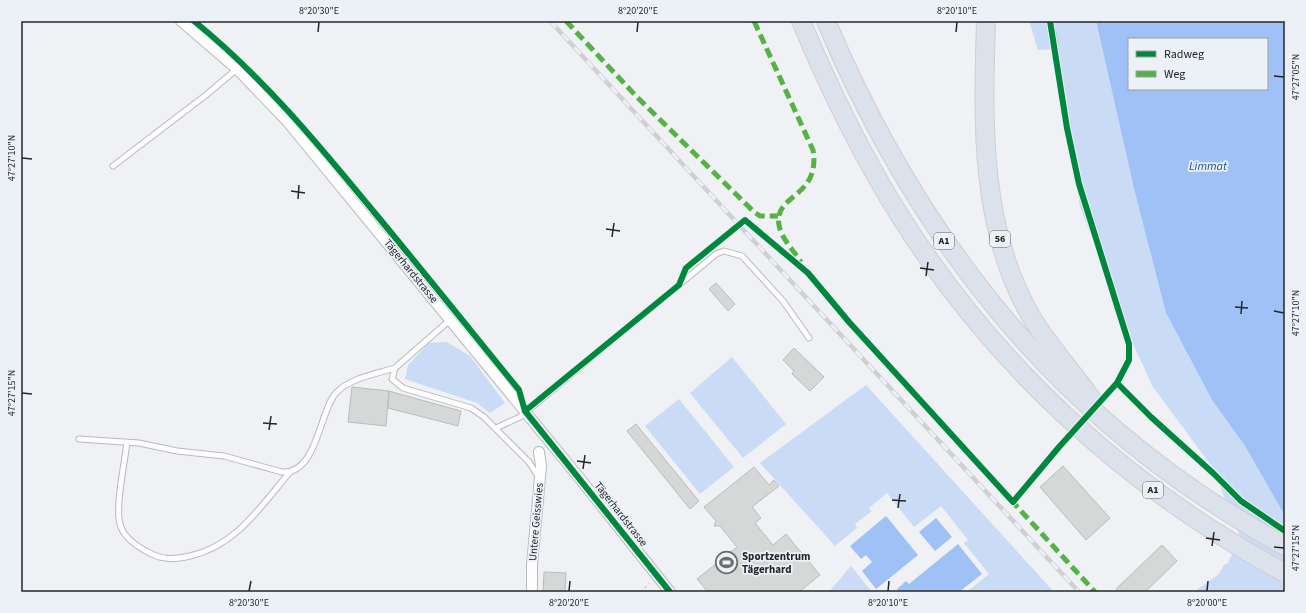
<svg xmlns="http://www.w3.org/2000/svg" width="1306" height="613" font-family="'Source Sans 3',sans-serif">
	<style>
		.green { fill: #cadbf6 }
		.water { fill: #a0c1f5; fill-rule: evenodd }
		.building { fill: #d6d8d8; stroke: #bbbdbc }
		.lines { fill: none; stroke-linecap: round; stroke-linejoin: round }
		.service-casing { stroke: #b8babc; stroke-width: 7 }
		.minor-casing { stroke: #b8babc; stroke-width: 12 }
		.motorway-casing { stroke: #cecfd0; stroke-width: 20 }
		.path { stroke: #d9d9da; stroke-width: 2; stroke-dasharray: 3 3; stroke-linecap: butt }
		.service { stroke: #fdfdfd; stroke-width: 5 }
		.minor { stroke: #fdfdfd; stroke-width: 10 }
		.motorway { stroke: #dbe2ec; stroke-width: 18 }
		.rail-casing { stroke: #d0d0d0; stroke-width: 4.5 }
		.rail { stroke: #ecf0f7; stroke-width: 3; stroke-dasharray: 9; stroke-linecap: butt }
		.quiet { stroke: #55b245; stroke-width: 5; stroke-dasharray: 10 5; stroke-linecap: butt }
		.cycleway-casing { stroke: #ecf0f7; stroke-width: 8 }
		.cycleway { stroke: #00873e; stroke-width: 6 }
		.ticks { fill: none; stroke: #242628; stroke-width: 1.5 }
		.labels { text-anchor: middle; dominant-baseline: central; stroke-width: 3.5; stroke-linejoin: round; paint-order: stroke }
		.shield { fill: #ecf0f7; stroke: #606366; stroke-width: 1 }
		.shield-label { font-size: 10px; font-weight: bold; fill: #242628 }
		.street-label { font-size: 11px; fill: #242628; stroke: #ecf0f7 }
		.poi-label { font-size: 11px; font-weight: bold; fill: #242628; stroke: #ecf0f7; text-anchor: start }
		.water-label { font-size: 12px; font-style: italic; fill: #174ea2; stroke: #ecf0f7 }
		.neatline { fill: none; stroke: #242628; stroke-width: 1.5 }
		.ticks-label { font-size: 10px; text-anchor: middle; fill: #242628 }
	</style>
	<rect width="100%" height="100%" fill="#eff1f4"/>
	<path class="green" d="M1029,21H1096L1135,193L1166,313L1212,400L1245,446L1285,516L1284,592H1194L1219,574L1224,565L1228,563L1240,536L1213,468L1153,387L1133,344L1080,207L1058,49L1038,50Z
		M447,342L470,356L505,403L490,413L477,403L405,379L408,365L429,343Z
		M732,357L786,424L743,458L690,393Z
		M866,385L1054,592H967L989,574L964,543L968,540L941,506L914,527L887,493L869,508L872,511L855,524L857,528L835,546L760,463Z
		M679,399L734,467L700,494L645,426Z
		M851,566L872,592H829Z"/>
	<path class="water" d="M1096,21H1285V516L1245,446L1212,400L1166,313L1135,193ZM1129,39H1267V89H1129Z
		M886,516L918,555L876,589L862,571L872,562L866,555L861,559L850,546Z
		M936,518L952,537L935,551L919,532Z
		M958,544L982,574L959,592H899L897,589L906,581L909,584Z"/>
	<path class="building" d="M716,283L735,304L728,311L709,289Z
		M794,348L824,377L810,391L792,374L794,371L783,360Z
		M352,387L389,391L386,426L348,422Z
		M389,391L461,411L458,426L388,408Z
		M636,424L699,501L690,509L627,431Z
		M1063,466L1110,518L1086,540L1040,487Z
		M754,467L769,485L774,480L779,486L752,507L761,518L755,523L773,545L786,534L820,575L799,592H708L697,579L737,547L720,526H714L716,521L704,507Z
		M1162,545L1177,561L1145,592H1119L1116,589Z
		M544,572L566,573L565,592H543Z"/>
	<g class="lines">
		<defs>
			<path id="service" d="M1050,21L1055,43
				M113,166L206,95L237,69
				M450,320L395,368L392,379L403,388L471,408L484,417L529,462L538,476
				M496,428L520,417L716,254L724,251L742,256L783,301L809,338
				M79,439L139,443L177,451L224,456L282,472C318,474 319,411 336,393C350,378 376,374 395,368
				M127,442C125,461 115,507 120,524C123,537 135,545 146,551C161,560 173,560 190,556C237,545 260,507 290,472"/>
			<path id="minor" d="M181,21L237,69L287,121L577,475L670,592
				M532,592V565L541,466L539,452"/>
			<path id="motorway" d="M801,21C829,88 861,154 900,216C995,367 1128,488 1285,573
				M826,21C922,248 1066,427 1285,546
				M986,21C983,121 979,228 1032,318C1049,346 1072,371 1091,398"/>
		</defs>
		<use href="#service" class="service-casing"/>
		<use href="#minor" class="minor-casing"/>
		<use href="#motorway" class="motorway-casing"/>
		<path class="path" d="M640,592L650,583"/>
		<use href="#service" class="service"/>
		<use href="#minor" class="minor"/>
		<use href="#motorway" class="motorway"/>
		<defs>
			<path id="rail" d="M550,21L1079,592"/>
		</defs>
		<use href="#rail" class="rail-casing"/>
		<use href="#rail" class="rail"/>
		<path class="quiet" d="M566,21L636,96L753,211L760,216H778
			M754,21L813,150C821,198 773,194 779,225C781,238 794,251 801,262
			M1011,500L1095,592"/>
		<defs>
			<path id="cycleway" d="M194,21C263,77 318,144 374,212C423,271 471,331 519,390L525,411L670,592
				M1117,383L1151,417L1213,473L1241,501L1285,531
				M525,411L679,285L686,268L745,220L808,273L849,322L1013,502L1059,447L1117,383L1129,360V344L1079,184L1067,128L1050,21"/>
		</defs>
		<use href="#cycleway" class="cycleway-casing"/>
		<use href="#cycleway" class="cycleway"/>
	</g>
	<path class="ticks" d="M318,32L319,22M637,32L638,22M956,32L957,22M1274,76L1284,77M22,158L32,159M291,191L305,193M298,199L299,185M606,229L620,231M612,237L614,223M920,268L934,270M926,276L928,262M1235,307L1248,308M1274,311L1284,313M1241,314L1242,301M22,393L32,394M263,423L277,424M269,430L271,416M577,461L591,463M583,469L585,455M892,500L906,501M898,508L900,494M1206,538L1220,540M1212,546L1214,532M1274,547L1284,548M249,591L251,581M569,591L570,581M888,591L889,581M1207,591L1208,581"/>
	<defs>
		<symbol id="stadium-ring" viewBox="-11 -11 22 22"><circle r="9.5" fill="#ecf0f7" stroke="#6b6d6f" stroke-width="1.5"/><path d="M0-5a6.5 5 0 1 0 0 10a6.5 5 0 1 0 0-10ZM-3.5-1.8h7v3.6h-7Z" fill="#6b6d6f"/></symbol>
	</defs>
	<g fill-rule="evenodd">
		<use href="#stadium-ring" x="714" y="550" width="25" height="25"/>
	</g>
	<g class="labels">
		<g class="shield">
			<rect x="990" y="231" width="20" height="16" rx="3"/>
			<rect x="934" y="233" width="20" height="16" rx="3"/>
			<rect x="1143" y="482" width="20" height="16" rx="3"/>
		</g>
		<g class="shield-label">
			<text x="1000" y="239">56</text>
			<text x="944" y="241">A1</text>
			<text x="1153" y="490">A1</text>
		</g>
		<g class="street-label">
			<text transform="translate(411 271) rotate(51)">Tägerhardstrasse</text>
			<text transform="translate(621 514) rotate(52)">Tägerhardstrasse</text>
			<text transform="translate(536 522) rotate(-85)">Untere Geisswies</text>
		</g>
		<g class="poi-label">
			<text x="742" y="556">Sportzentrum<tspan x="742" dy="13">Tägerhard</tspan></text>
		</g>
		<g class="water-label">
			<text x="1208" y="166">Limmat</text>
		</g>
	</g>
	<rect width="1306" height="613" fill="none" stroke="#ecf0f7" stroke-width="44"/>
	<rect x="1128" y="38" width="140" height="52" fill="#ecf0f7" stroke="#9c9fa4"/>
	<rect x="1136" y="51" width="20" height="6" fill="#00873e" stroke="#9c9fa4"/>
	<text x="1164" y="58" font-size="12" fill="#242628">Radweg</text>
	<rect x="1136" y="71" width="20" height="6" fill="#55b245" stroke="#9c9fa4"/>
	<text x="1164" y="78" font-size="12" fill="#242628">Weg</text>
	<rect x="22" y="22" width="1262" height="569" class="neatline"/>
	<g class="ticks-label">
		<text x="319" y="14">8°20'30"E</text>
		<text x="638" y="14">8°20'20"E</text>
		<text x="957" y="14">8°20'10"E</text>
		<text transform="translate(1295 77) rotate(-90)" y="4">47°27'05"N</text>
		<text transform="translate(11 158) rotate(-90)" y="4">47°27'10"N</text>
		<text transform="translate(1295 313) rotate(-90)" y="4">47°27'10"N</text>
		<text transform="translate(11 393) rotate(-90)" y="4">47°27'15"N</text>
		<text transform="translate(1295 548) rotate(-90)" y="4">47°27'15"N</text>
		<text x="249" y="606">8°20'30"E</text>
		<text x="569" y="606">8°20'20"E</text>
		<text x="888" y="606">8°20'10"E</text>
		<text x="1207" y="606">8°20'00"E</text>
	</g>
</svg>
